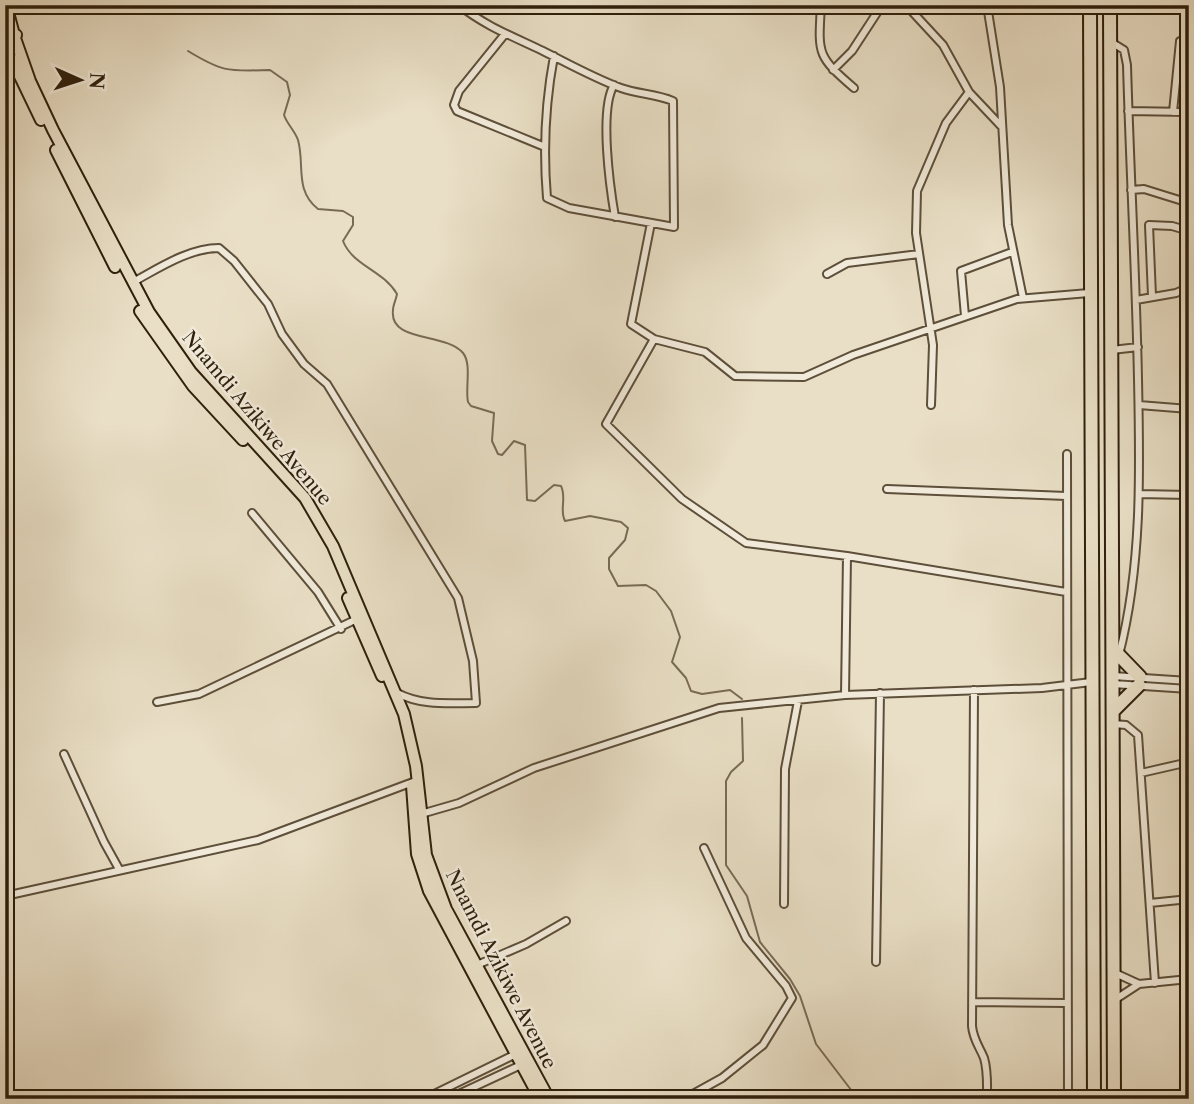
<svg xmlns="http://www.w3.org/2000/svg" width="1194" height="1104" font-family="'Libre Caslon Text',serif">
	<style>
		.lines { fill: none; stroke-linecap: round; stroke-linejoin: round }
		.stream { stroke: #786b56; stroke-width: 2 }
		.street-casing { stroke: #5d4f3a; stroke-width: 10 }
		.primary-casing { stroke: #2e1f0c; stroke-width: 14 }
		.highway-casing { stroke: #2e1f0c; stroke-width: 16 }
		.street { stroke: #f1eada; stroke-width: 6 }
		.primary { stroke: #e9dfc6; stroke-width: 10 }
		.highway { stroke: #e9dfc6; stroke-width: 12 }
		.labels { text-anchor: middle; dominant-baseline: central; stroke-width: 5; stroke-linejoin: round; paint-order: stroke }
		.street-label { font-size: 19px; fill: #2e1f0c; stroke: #f1eada }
	</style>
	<rect width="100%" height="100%" fill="#e9dfc6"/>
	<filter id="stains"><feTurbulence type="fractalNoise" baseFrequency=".00286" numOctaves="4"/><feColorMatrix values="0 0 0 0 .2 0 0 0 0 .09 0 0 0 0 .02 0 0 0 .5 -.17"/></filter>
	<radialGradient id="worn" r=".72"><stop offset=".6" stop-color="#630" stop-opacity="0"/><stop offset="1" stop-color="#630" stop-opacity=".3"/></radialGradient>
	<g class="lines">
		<path class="stream" d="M188,51C224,73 229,71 270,70L287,82L290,95L284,115C287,124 295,131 298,140C305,164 294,190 318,209L343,211L353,217V225L343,241C353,266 383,270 397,294C396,300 393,305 393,310C389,343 445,332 463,353C472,364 465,388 468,402L471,406L494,413L492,441L498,454L502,455L514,441L525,445L527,500L535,501L554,485L561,486C567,498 559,510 565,521L590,516L621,522L628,528L625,540L609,558V569L618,586L646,585L656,591L671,611L680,637L672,662L686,678L691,691L702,694L730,690L742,699
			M742,718L743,761L731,772L726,781V865L747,896L760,942L790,979L800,996L816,1044L858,1099"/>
		<defs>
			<path id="street" d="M459,5C485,26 514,37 543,51C569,64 594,78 621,88C638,94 656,94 673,101L674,227L569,208L547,198C543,150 545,104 554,56
				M821,5C818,55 817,56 854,88
				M906,5L943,45L969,92L1002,127
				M987,5L1000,87L1008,225L1023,298
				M505,34L459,91L454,105L457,111L545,147
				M1111,42L1124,50L1127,65C1130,170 1136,275 1138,379C1140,471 1142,566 1119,655
				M833,70L852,51L882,5
				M614,85C599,109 610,188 615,217
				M1128,111L1189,112
				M1173,112L1180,41L1189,38
				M1131,190L1144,189L1189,203
				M651,223L631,324L654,339L705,352L735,376L804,377L853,355L1017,299L1089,293
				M827,274L847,263L919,254
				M133,282C159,268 189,248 219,248L234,261L268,304L282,334L304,364L327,384L458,598L473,661L476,703C448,703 422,706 397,693
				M1152,296L1149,225L1172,226L1189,231
				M1136,300L1176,293L1189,287
				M965,316L961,271L1012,252
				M654,339L606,424L682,499L746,543L847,556L1066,592
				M1112,350L1138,347
				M931,405L933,345L916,233L917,191L946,123L969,92
				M1139,405L1189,409
				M1067,454L1068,1099
				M887,489L1066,496
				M1139,494L1189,495
				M252,513L318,592L341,629
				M1113,676L1189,681
				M1113,684L1189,689
				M974,690L972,1026C973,1039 979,1046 984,1058C988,1071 987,1085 987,1099
				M845,695L847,556
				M157,702L199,694L357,619
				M1113,724L1126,725L1138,735L1155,983
				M64,754L104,842L119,869
				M1141,773L1189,762
				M421,814L459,803L534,768L719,708L845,695L1042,688L1091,682
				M5,896L258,840L413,782
				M1150,903L1189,899
				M784,904L785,769L798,701
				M876,962L880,693
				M477,965L526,944L566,921
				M1115,973L1139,984L1189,979
				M1116,999L1139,984
				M972,1002L1066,1003
				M424,1099L516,1054
				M448,1099L521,1065
				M684,1099L722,1078L763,1045L792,998L786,986L746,938L704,848"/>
			<path id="primary" d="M6,5L13,31
				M5,31L16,35L13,46
				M16,41L30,81L53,130L149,312L191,372L305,498L333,546L404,714L416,766L426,855L446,909L549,1099
				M6,47L41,120
				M56,150L115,267
				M140,311L193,386L243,440
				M348,598L382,676
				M412,786L417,854L429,891L540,1099"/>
			<path id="highway" d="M1090,5L1094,1099
				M1110,5L1114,1099
				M1113,649L1140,677
				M1113,711L1139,685"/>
		</defs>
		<use href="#street" class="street-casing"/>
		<use href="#primary" class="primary-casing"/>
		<use href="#highway" class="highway-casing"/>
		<use href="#street" class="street"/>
		<use href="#primary" class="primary"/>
		<use href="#highway" class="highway"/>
	</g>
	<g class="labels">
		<g class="street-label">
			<text transform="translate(257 418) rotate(50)">Nnamdi Azikiwe Avenue</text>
			<text transform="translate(501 969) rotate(63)">Nnamdi Azikiwe Avenue</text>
		</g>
	</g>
	<rect width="1194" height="1104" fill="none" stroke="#e9dfc6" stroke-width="28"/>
	<rect x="7" y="7" width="1180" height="1090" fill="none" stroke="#2e1f0c" stroke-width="3.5"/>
	<rect x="14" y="14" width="1166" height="1076" fill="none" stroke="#2e1f0c" stroke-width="2"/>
	<g transform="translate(80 80) rotate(93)" stroke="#f1eada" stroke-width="5" paint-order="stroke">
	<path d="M0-5L12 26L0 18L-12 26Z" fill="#2e1f0c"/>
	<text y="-10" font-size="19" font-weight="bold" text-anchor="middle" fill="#2e1f0c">N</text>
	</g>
	<rect width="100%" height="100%" filter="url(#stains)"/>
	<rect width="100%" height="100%" fill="url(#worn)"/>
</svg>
